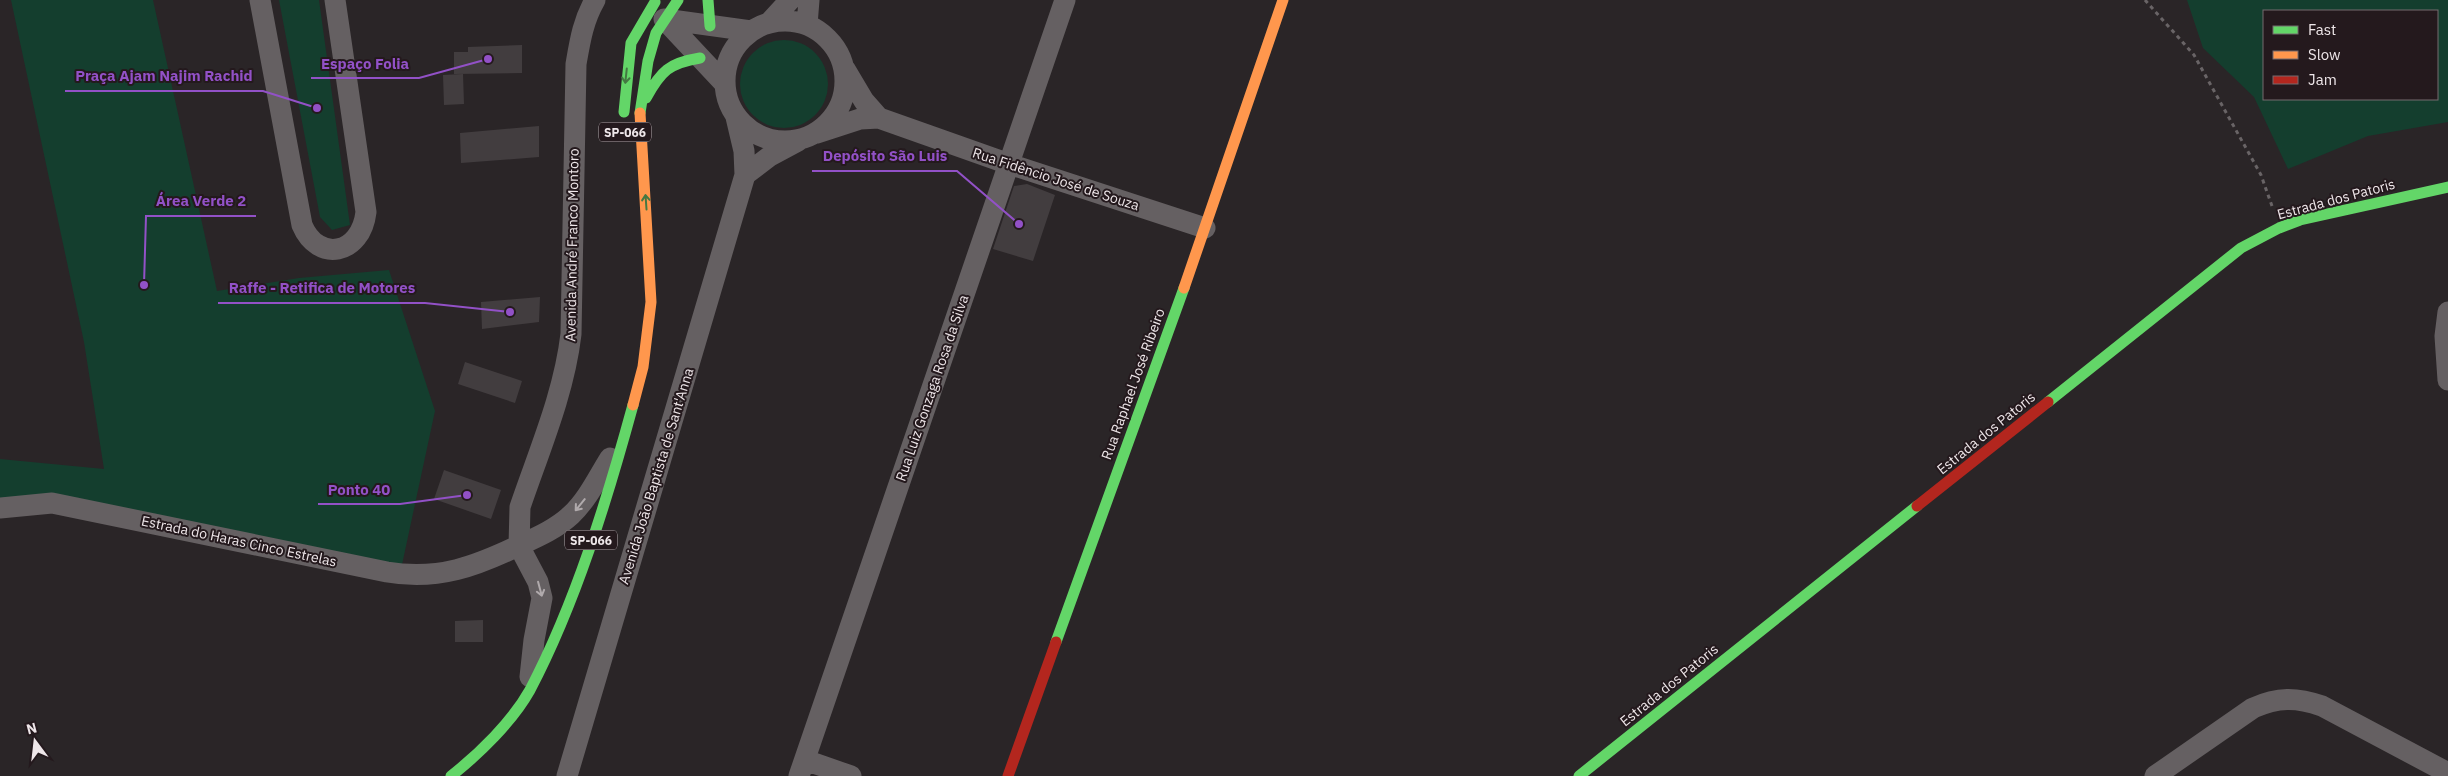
<svg xmlns="http://www.w3.org/2000/svg" width="2448" height="776" font-family="'IBM Plex Sans',sans-serif">
	<style>
		.green { fill: #143e2e; fill-rule: evenodd }
		.building { fill: #423d3f }
		.lines { fill: none; stroke-linecap: round; stroke-linejoin: round }
		.path { stroke: #696466; stroke-width: 3; stroke-dasharray: 4 4; stroke-linecap: butt }
		.street { stroke: #656062; stroke-width: 21 }
		.fast { stroke: #63d668; stroke-width: 11 }
		.slow { stroke: #ff974d; stroke-width: 11 }
		.jam { stroke: #b3261e; stroke-width: 11 }
		.oneway { stroke: #447842 }
		.oneway2 { stroke: #b0aaac }
		.labels { text-anchor: middle; dominant-baseline: central; stroke-width: 4; stroke-linejoin: round; paint-order: stroke }
		.shield { fill: #24191d; stroke: #b1a8ac; stroke-width: 1 }
		.shield-label { font-size: 12px; font-weight: bold; fill: #eee6e9 }
		.street-label { font-size: 14px; fill: #eee6e9; stroke: #24191d }
		.leader { fill: none; stroke: #9251c7; stroke-width: 2 }
		.callout-dot { fill: #9251c7; stroke: #24191d; stroke-width: 2 }
		.callout-label { font-size: 15px; text-anchor: middle; font-weight: bold; fill: #9251c7; stroke: #24191d; stroke-width: 4; stroke-linejoin: round; paint-order: stroke }
	</style>
	<rect width="100%" height="100%" fill="#2a2527"/>
	<path class="green" d="M11,0H153L217,291L299,278L389,270L435,411L400,574L82,508H0V459L104,469L84,342Z
		M279,0H319L350,225L332,230L320,217Z
		M2187,0H2448V122L2368,136L2288,169L2254,97L2203,48ZM2264,11H2437V99H2264Z
		M740 84a44 44 0 1 1 88 0a44 44 0 1 1-88 0Z"/>
	<path class="building" d="M522,45V73L454,74V52H468V47Z
		M463,74L464,104L444,105L443,75Z
		M539,126V157L461,163L460,133Z
		M1027,184L1055,195L1033,261L993,249L1014,186Z
		M540,297L539,322L482,329L481,302Z
		M465,362L522,381L515,403L458,384Z
		M444,470L501,490L491,519L434,499Z
		M483,620V642H455V621Z"/>
	<g class="lines">
		<path class="path" d="M2145,0L2194,55L2261,175L2272,206"/>
		<path class="street" d="M260,0L302,225C318,263 361,255 366,212L335,0
			M664,19L724,83
			M664,19L751,31
			M725 81a60 60 0 1 1 120 0a60 60 0 1 1-120 0Z
			M769,23L790,0
			M807,25L809,0
			M845,69L864,101L879,118
			M817,133L860,119L879,118L1009,164L1205,228
			M745,175L770,156L798,141
			M2448,312L2445,336L2448,380
			M0,508L52,503L387,572C438,581 477,566 522,544C540,536 557,528 571,515C588,499 598,477 610,458
			M530,677L534,640L542,598L538,582L519,546L520,507C539,451 564,394 571,334L576,64C580,41 583,21 595,0
			M805,760L851,776
			M567,776L745,175L744,151L736,117
			M799,776L1065,0
			M2155,776L2253,708C2278,697 2296,697 2322,706L2448,773"/>
		<path class="fast" d="M708,0L710,26
			M646,98C661,71 669,63 700,58
			M624,112L631,43L655,2
			M640,113L648,61L656,33L678,0
			M2048,402L2241,248L2279,228L2300,220L2448,187
			M1056,642L1184,288
			M451,776C479,754 512,722 530,690C576,602 607,500 633,405
			M1579,776L1917,506"/>
		<path class="slow" d="M1184,288L1283,0
			M633,405L643,367L651,302L640,113"/>
		<path class="jam" d="M1917,506L2048,402
			M1008,776L1056,642"/>
	</g>
	<defs><path id="oneway-shaft" d="M-6 0H5M1.5-3L5.5 0L1.5 3" fill="none" stroke-width="1.6" stroke-linecap="round" stroke-linejoin="round" transform="scale(1.25)"/></defs>
	<g class="oneway">
		<use href="#oneway-shaft" transform="translate(626 76) rotate(96)"/>
		<use href="#oneway-shaft" transform="translate(646 202) rotate(-94)"/>
	</g>
	<g class="oneway2">
		<use href="#oneway-shaft" transform="translate(580 505) rotate(129)"/>
		<use href="#oneway-shaft" transform="translate(540 589) rotate(75)"/>
	</g>
	<g class="labels">
		<g class="shield">
			<rect x="599" y="122.5" width="52" height="19" rx="4"/>
			<rect x="565" y="530.5" width="52" height="19" rx="4"/>
		</g>
		<g class="shield-label">
			<text x="625" y="132">SP-066</text>
			<text x="591" y="540">SP-066</text>
		</g>
		<g class="street-label">
			<text transform="translate(1056 179) rotate(18)">Rua Fidêncio José de Souza</text>
			<text transform="translate(2336 199) rotate(-15)">Estrada dos Patoris</text>
			<text transform="translate(572 245) rotate(-89)">Avenida André Franco Montoro</text>
			<text transform="translate(1133 384) rotate(-70)">Rua Raphael José Ribeiro</text>
			<text transform="translate(932 388) rotate(-71)">Rua Luiz Gonzaga Rosa da Silva</text>
			<text transform="translate(1986 433) rotate(-39)">Estrada dos Patoris</text>
			<text transform="translate(656 476) rotate(-73)">Avenida João Baptista de Sant'Anna</text>
			<text transform="translate(239 541) rotate(12)">Estrada do Haras Cinco Estrelas</text>
			<text transform="translate(1669 685) rotate(-39)">Estrada dos Patoris</text>
		</g>
	</g>
	<path class="leader" d="M488 59L419 78H311M317 108L263 91H65M1019 224L957 171H812M144 285L146 216H256M510 312L425 303H218M467 495L400 504H318"/>
	<g class="callout-dot">
		<circle cx="488" cy="59" r="5"/>
		<circle cx="317" cy="108" r="5"/>
		<circle cx="1019" cy="224" r="5"/>
		<circle cx="144" cy="285" r="5"/>
		<circle cx="510" cy="312" r="5"/>
		<circle cx="467" cy="495" r="5"/>
	</g>
	<g class="callout-label">
		<text x="365" y="69">Espaço Folia</text>
		<text x="164" y="81">Praça Ajam Najim Rachid</text>
		<text x="885" y="161">Depósito São Luis</text>
		<text x="201" y="206">Área Verde 2</text>
		<text x="322" y="293">Raffe - Retifica de Motores</text>
		<text x="359" y="495">Ponto 40</text>
	</g>
	<rect x="2263" y="10" width="175" height="90" fill="#24191d" stroke="#756b6f"/>
	<rect x="2273" y="26" width="25" height="8" fill="#63d668" stroke="#756b6f"/>
	<text x="2308" y="35" font-size="15" fill="#eee6e9">Fast</text>
	<rect x="2273" y="51" width="25" height="8" fill="#ff974d" stroke="#756b6f"/>
	<text x="2308" y="60" font-size="15" fill="#eee6e9">Slow</text>
	<rect x="2273" y="76" width="25" height="8" fill="#b3261e" stroke="#756b6f"/>
	<text x="2308" y="85" font-size="15" fill="#eee6e9">Jam</text>
	<g transform="translate(35 741) rotate(345)" stroke="#24191d" stroke-width="4" paint-order="stroke">
	<path d="M0-4L9 19L0 12L-9 19Z" fill="#eee6e9"/>
	<text y="-8" font-size="14" font-weight="bold" text-anchor="middle" fill="#eee6e9">N</text>
	</g>
</svg>
